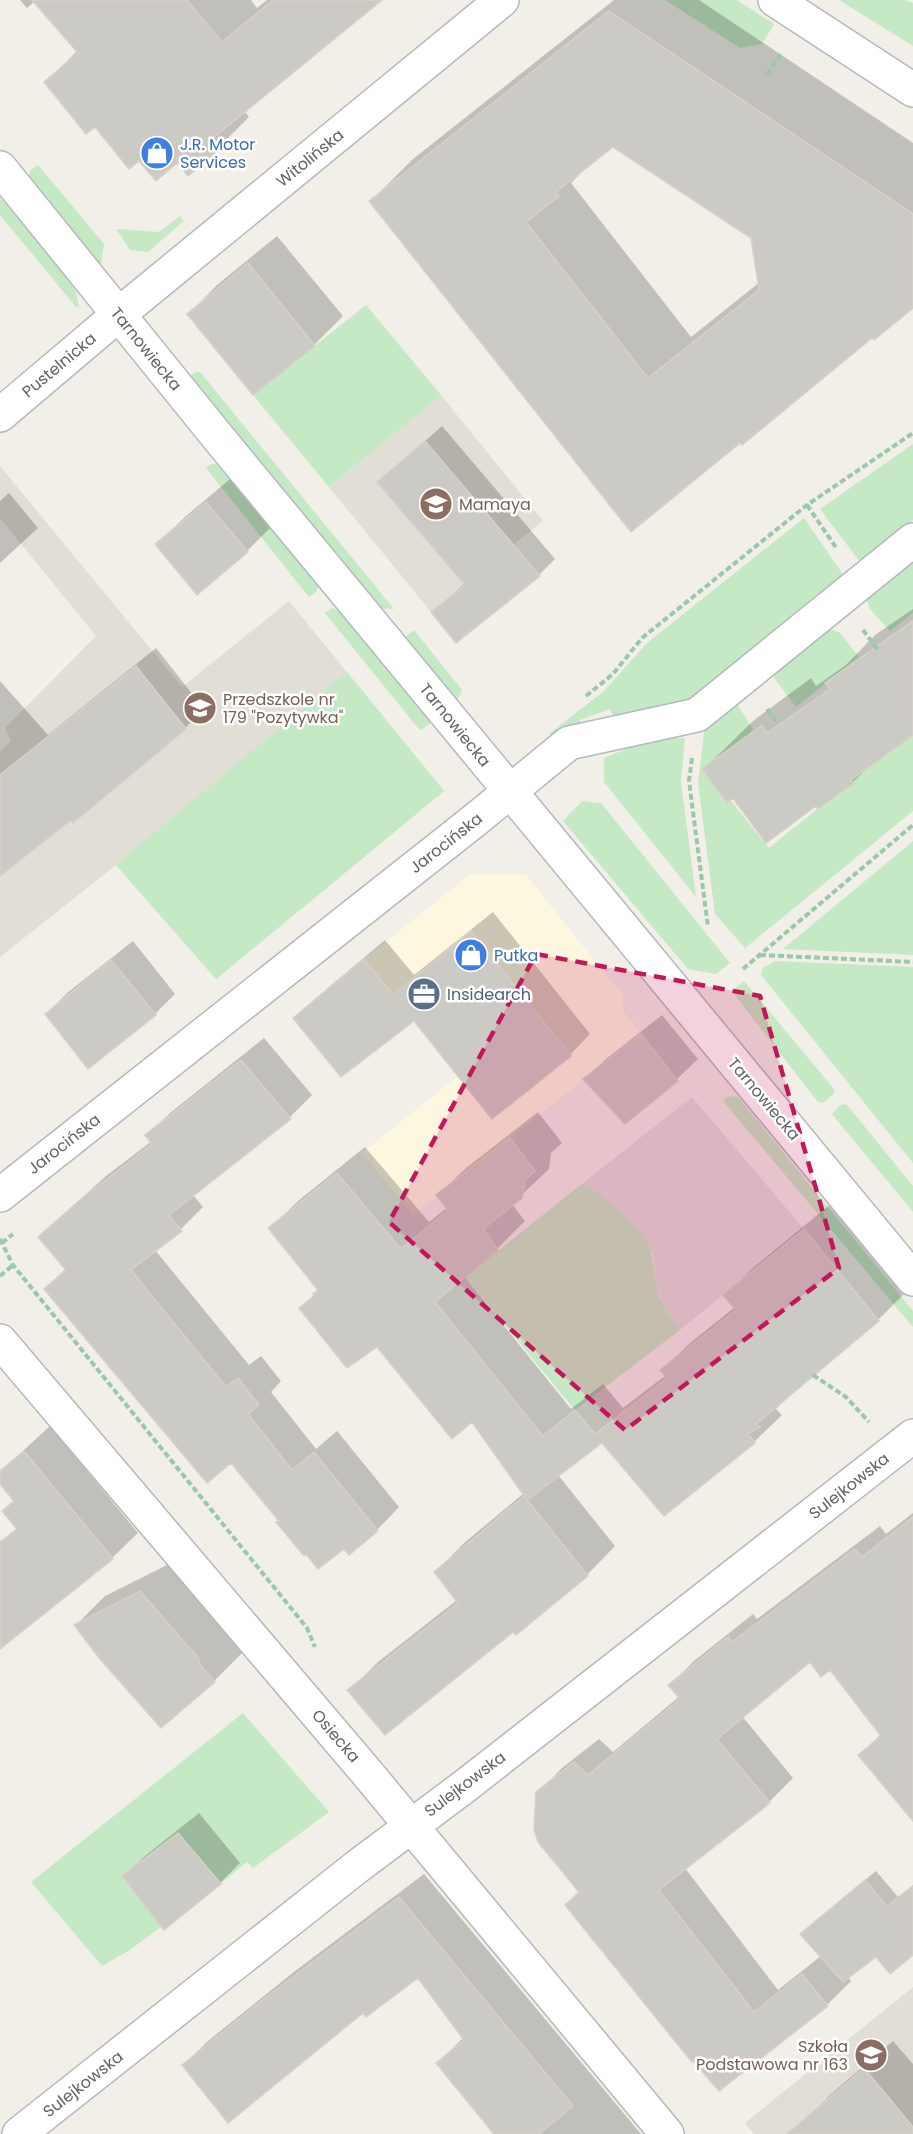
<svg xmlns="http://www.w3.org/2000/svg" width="913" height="2134" font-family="Poppins,sans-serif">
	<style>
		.commercial { fill: #fef7e0 }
		.industrial { fill: #e0deda }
		.education { fill: #e1ded6 }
		.green { fill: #c5e8c5 }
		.shadow { fill: #0003; fill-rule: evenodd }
		.building { fill: #cccac5; stroke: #d6d1c6; stroke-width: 1.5; fill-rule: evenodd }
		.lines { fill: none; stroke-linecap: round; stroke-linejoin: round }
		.minor-casing { stroke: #b5b8bc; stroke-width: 36 }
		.path { stroke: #9cc7a9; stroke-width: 4; stroke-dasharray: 6 3; stroke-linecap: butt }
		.minor { stroke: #fff; stroke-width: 33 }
		.marked { fill: #c2185b; fill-opacity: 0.2; stroke: #c2185b; stroke-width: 4.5; stroke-dasharray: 12 8; stroke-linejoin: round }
		.labels { text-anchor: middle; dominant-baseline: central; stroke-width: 5; stroke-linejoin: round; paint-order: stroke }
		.shop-label { font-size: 16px; fill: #366cbe; stroke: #fff; text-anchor: start }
		.street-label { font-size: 16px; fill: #5f6368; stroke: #fff }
		.education-label { font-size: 16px; fill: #785e54; stroke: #fff; text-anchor: start }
		.service-label { font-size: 16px; fill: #4e5e75; stroke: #fff; text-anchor: start }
	</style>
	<rect width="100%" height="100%" fill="#f1efe8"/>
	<path class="commercial" d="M471,874H525L623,996V1011L641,1034L413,1215L362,1153L458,1076L364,959Z"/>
	<path class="industrial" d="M692,1097L804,1229L680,1330L663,1305L656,1286L653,1254L583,1183Z"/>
	<path class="education" d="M441,395L543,521L431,612L329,487Z
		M0,466L182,687L289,601L444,791L216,979L116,865L0,957V752L11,741L5,728L96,636L0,518Z
		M913,1987V2134H754L745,2123Z"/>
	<path class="green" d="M665,0H737L774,24L762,44L740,48Z
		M839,0H905L913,3V46Z
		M38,165L104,244L101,265L29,178L30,171Z
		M0,197L68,279L76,292L79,306L76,307L0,215Z
		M180,216L184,221L148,252L130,250L116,229L159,232Z
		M366,305L441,395L329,487L253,395Z
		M196,372H200L394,609L379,608L189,376Z
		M913,444V520L860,562L820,509Z
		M212,464L221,465L319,584L316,592L309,597L206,468Z
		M804,518L844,576L690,699C665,710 640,714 613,716L610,709L580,720L583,728L556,739L549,734L604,691L647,643Z
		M913,561V613L890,631L870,609L866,598Z
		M332,608L340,611L432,722L421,730L418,728L325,613Z
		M827,628L839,632L859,657L796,707L774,678L776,670Z
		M414,630L462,690L457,701L405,637Z
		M347,672L444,791L216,979L116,865Z
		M735,701L754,731L706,770L769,848L913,731V811L745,948L715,914L698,783L705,725Z
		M654,738H685L681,782L696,897L604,782V758Z
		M582,801L601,803L730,963L716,974L688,969L563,821Z
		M913,841V955L783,949Z
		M775,961L913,967V1163L761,975L763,968Z
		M744,981L834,1089V1094L823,1103L818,1102L734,994L733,990Z
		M728,1096L738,1097L913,1311V1327L723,1101Z
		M842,1104L847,1105L913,1186V1212L832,1114Z
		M583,1183C600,1195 637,1221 646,1239C654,1254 653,1269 656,1285C659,1302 670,1316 680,1330L575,1410L465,1277Z
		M243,1713L329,1812L253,1868L247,1862L164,1930L161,1927L130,1950L102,1966L31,1882Z"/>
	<path class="shadow" d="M20,0H251L257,8L267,0H379L244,110L249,117L214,152L188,174L177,161L139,158L96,125L46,82L78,50L35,1L27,8Z
		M614,0H699L913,143V306L873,336L742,443L371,201L413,159ZM613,145L753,237L760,282L691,337L571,183L591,163Z
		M277,236L343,316L314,345L253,393L189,314L217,285Z
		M442,426L555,559L539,575L433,612L465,583L379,482Z
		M236,474L276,522L247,551L157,544L186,516Z
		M9,493L38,528L0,563V501Z
		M913,609V730L872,764L853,782L816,803L734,796L704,769L753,721L811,678L816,686L846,665L875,635Z
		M156,648L204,709L185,728L71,818L0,871V681L48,735Z
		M493,912L590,1034L570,1055L414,1019L295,1018L316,998L385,940L414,975Z
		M133,941L175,994L155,1014H47L67,993Z
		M662,1015L698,1059L677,1079L625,1122L585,1079L606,1059Z
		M264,1038L312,1095L290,1117L193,1195L203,1207L181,1229L155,1250L249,1365L261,1356L281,1381L271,1392L316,1449L337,1431L399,1507L377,1530L344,1546L280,1520L231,1461L46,1289L66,1268L63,1215L106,1176L152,1141L147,1135L170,1113Z
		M538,1112L562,1143L551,1153L549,1169L512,1204L525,1221L497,1249L464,1276L571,1409L603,1384L623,1408L666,1375L662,1370L690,1343L735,1307L725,1295L753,1268L832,1203L905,1293L878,1320L785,1398L786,1399L776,1409L782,1415L754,1442L602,1441L558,1475L615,1546L587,1575L514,1630L350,1690L378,1662L457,1600L436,1572L464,1543L524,1493L473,1420L377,1345L301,1308L319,1290L270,1228L298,1201L365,1147L429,1222L448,1207L438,1195L466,1168Z
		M50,1426L138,1533L112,1558L5,1540L18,1527L4,1511L15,1500L0,1482V1472Z
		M913,1513V1818L860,1755L881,1734L830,1668L810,1659L742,1716L793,1778L769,1802L685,1868L778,1990L821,1956L812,1924L876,1871L898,1897L913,1885V1953L876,1955L848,1977L851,1981L827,2005L720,2089L580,1892L538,1793L562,1768L599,1739L613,1752L680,1696L670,1685L694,1661L753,1614L757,1619L880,1526L886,1534Z
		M169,1564L243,1652L214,1681L161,1726L76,1625L105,1596Z
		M199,1813L240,1863L220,1883L124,1876L145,1856Z
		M424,1874L641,2134H505L438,2063L464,2037L418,1976L363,2011L184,2065L208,2041L295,1971Z
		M893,2041L913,2064V2134H810L801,2124L830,2095Z"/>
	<path class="building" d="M32,0H187L222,42L273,0H382L207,143L215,153L188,176L177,163L156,181L139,161L129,169L95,127L86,134L44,82L78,53Z
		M609,11L913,214V308L874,340L872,338L742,445L740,443L631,532L369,201ZM613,147L751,238L759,290L648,378L526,222L559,196L556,192Z
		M248,263L315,346L253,395L187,314Z
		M425,441L540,576L456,643L431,612L465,585L377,482Z
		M206,502L248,552L197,595L155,544Z
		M913,621V735L851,780L854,783L818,809L816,806L766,843L733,798L727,803L702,769L762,725L767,733L830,689L825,683Z
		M136,666L186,729L73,823L71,820L0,876V775Z
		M471,931L571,1056L492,1119L414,1021L341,1077L293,1018L364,959L393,995Z
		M111,960L156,1015L88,1069L45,1014Z
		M641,1034L678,1081L625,1124L583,1079Z
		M241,1060L291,1119L169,1215L182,1231L131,1270L226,1387L238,1378L259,1405L248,1414L292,1470L314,1452L378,1531L349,1555L344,1549L318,1569L306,1554L304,1556L276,1522L279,1521L231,1463L207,1483L44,1289L66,1270L38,1237L81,1199L152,1144L145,1135Z
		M510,1138L535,1171L525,1180L522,1198L483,1229L498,1250L435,1302L543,1436L575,1410L595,1434L667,1378L660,1370L736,1310L723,1295L804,1229L879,1321L756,1424L760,1427L748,1434L755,1443L664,1516L602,1443L527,1500L472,1422L452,1439L377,1347L347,1368L299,1308L315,1295L313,1294L318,1290L268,1228L337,1173L401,1249L448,1210L436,1195Z
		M24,1451L113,1559L0,1649V1542L17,1529L2,1511L14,1501L0,1484V1471Z
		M524,1496L588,1576L516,1635L513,1632L385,1735L347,1690L458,1603L434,1572Z
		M913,1517V1821L858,1755L881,1736L830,1670L821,1677L810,1662L717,1739L770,1803L659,1890L754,2012L802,1974L828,2006L719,2091L692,2060L691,2061L565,1905L579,1892L538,1842L534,1829L536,1792L574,1762L588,1775L680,1699L668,1685L728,1637L732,1642L855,1549L862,1557Z
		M140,1591L200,1660L198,1662L215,1682L161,1728L100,1659L74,1625Z
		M178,1833L221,1884L164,1930L122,1876Z
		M865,1880L887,1906L913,1886V1955L890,1974L876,1957L843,1982L800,1934Z
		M399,1897L573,2106L539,2134H494L436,2063L464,2040L418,1978L366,2017L363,2013L228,2123L182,2065L269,1995Z
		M864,2068L913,2127V2134H787Z"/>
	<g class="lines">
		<defs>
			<path id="minor" d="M775,0L913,90
				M0,168L221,441L913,1279
				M0,415L118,315L502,0
				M0,1195L475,820L569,743L697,715L913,540
				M0,1341L368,1774L667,2134
				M19,2134L358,1866L465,1786L913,1436"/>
		</defs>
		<use href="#minor" class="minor-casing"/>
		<path class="path" d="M767,74L782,52
			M807,505L837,549
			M863,630L878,650
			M586,696L613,674L642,638L807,505L913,433
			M767,709L777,723
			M692,758L689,781L708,927
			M760,955L913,962
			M743,969L913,825
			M0,1239L13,1265L307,1628L315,1647
			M2,1243L13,1234
			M0,1276L13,1265
			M813,1375L846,1397L869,1422"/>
		<use href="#minor" class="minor"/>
	</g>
	<path class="marked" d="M536,954L760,996L839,1268L625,1430L389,1222Z"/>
	<defs>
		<symbol id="shop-disc" viewBox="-11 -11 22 22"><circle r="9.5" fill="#3f7fe0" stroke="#fff"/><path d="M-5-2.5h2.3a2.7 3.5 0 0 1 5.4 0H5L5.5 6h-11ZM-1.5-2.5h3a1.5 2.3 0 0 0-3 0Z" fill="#fff"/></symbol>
		<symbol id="school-disc" viewBox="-11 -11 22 22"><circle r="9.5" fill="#8d6e63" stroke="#fff"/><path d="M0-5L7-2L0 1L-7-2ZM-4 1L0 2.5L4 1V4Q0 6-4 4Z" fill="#fff"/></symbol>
		<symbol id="office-disc" viewBox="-11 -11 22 22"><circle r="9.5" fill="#5c6f8a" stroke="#fff"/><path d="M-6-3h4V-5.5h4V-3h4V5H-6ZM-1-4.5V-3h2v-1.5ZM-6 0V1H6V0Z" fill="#fff"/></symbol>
	</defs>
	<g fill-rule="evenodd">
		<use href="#shop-disc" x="138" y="134" width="38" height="38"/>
		<use href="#school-disc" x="417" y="485" width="38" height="38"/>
		<use href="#school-disc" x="181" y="689" width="38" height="38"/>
		<use href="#shop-disc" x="452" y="936" width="38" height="38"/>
		<use href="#office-disc" x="405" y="975" width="38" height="38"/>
		<use href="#school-disc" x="852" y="2036" width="38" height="38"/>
	</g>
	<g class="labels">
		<g class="shop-label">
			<text x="180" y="144">J.R. Motor<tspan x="180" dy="18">Services</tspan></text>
			<text x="494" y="955">Putka</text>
		</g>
		<g class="street-label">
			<text transform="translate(310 158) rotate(-39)">Witolińska</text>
			<text transform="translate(146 349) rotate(51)">Tarnowiecka</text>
			<text transform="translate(59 365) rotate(-40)">Pustelnicka</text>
			<text transform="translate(455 725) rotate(51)">Tarnowiecka</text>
			<text transform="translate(446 843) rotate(-38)">Jarocińska</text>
			<text transform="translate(764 1099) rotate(50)">Tarnowiecka</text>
			<text transform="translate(64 1144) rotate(-38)">Jarocińska</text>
			<text transform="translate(849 1486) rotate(-38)">Sulejkowska</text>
			<text transform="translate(336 1736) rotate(49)">Osiecka</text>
			<text transform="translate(465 1784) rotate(-37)">Sulejkowska</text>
			<text transform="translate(83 2084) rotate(-38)">Sulejkowska</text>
		</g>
		<g class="education-label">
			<text x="459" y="504">Mamaya</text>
			<text x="223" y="699">Przedszkole nr<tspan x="223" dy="18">179 "Pozytywka"</tspan></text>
			<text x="848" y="2046" text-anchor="end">Szkoła<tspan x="848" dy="18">Podstawowa nr 163</tspan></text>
		</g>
		<g class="service-label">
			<text x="447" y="994">Insidearch</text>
		</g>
	</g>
</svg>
